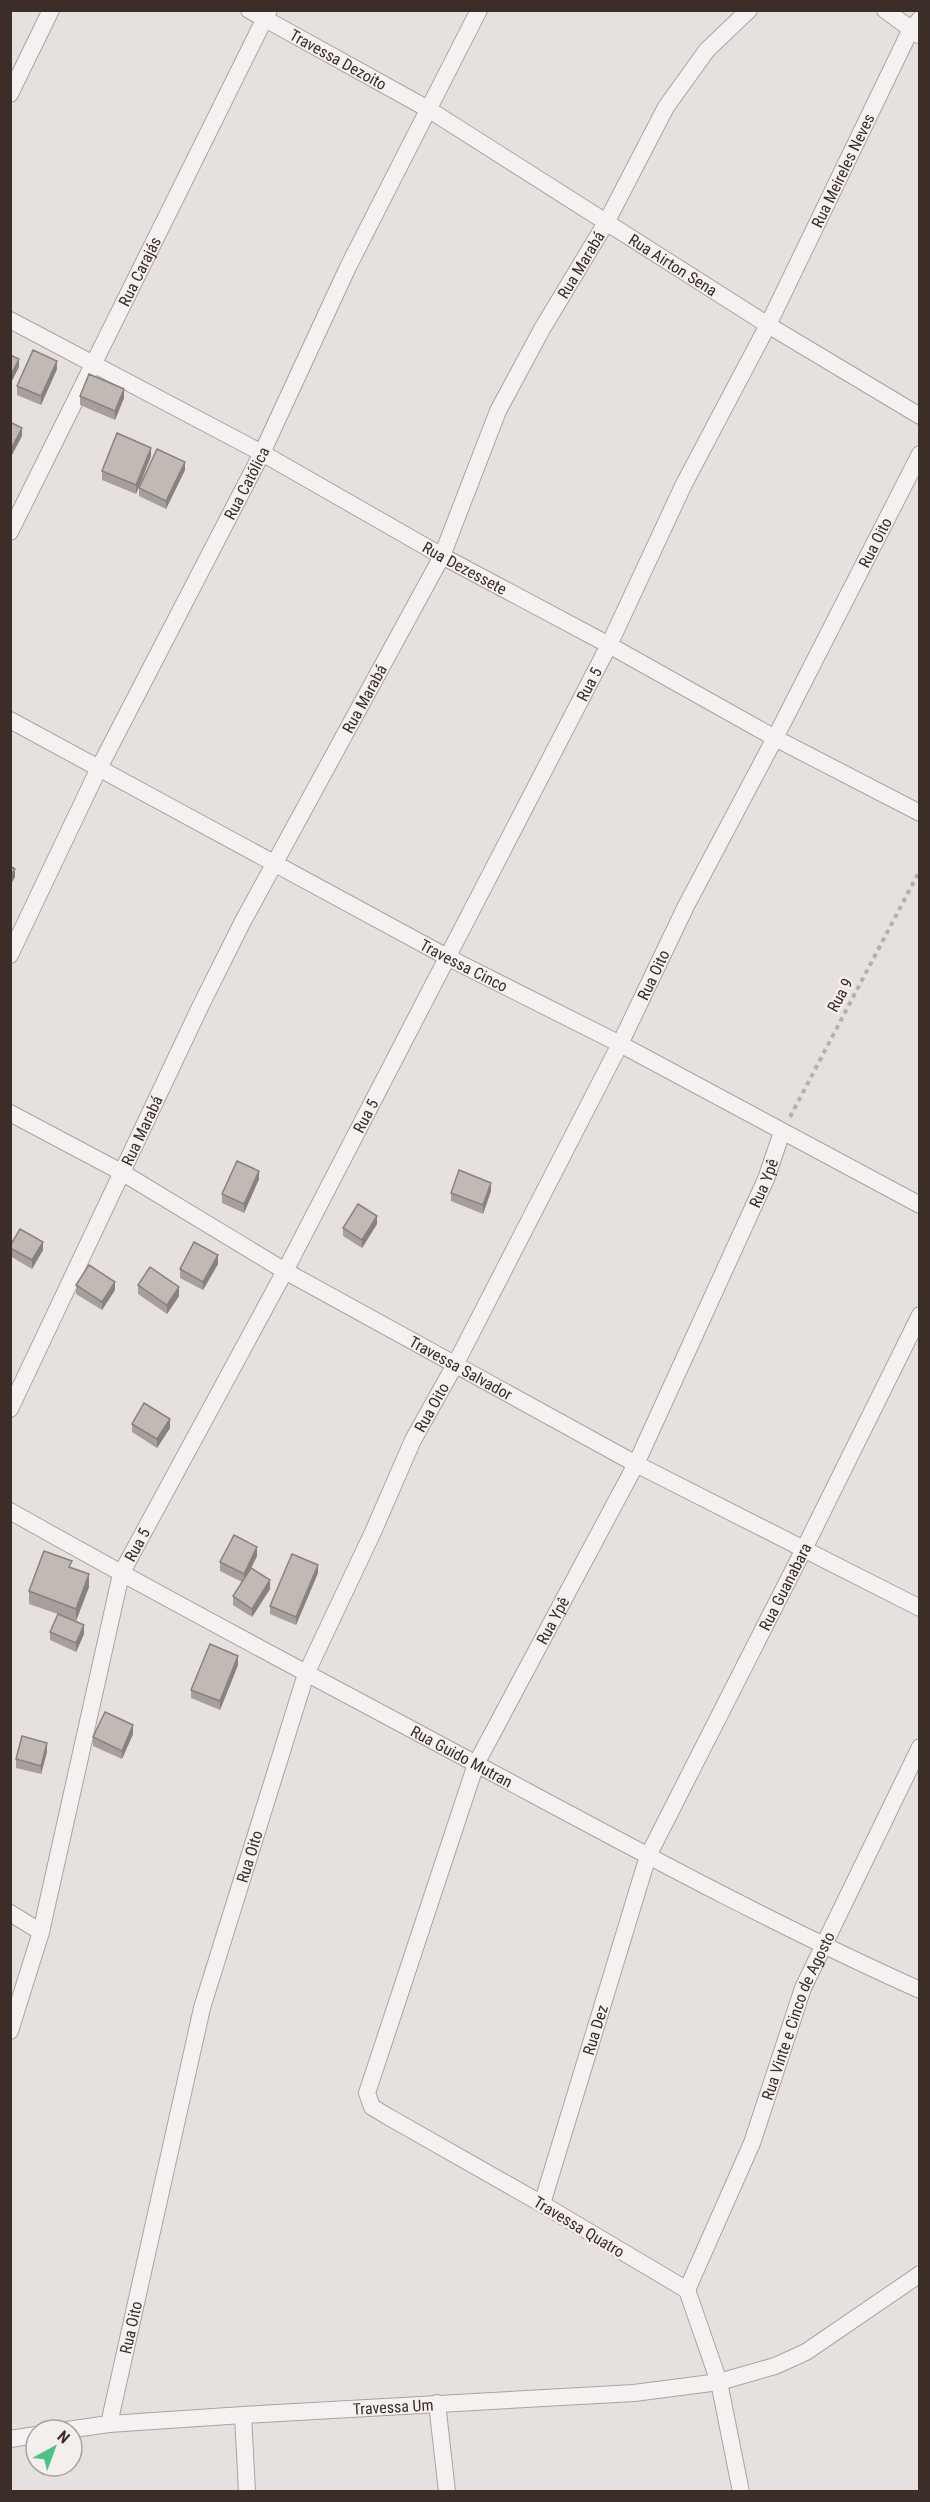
<svg xmlns="http://www.w3.org/2000/svg" width="930" height="2502" font-family="'Roboto Condensed',sans-serif">
	<style>
		.lines { fill: none; stroke-linecap: round; stroke-linejoin: round }
		.minor-casing { stroke: #aca3a0; stroke-width: 18 }
		.path { stroke: #b6afac; stroke-width: 4; stroke-dasharray: 4.5 4.5; stroke-linecap: butt }
		.minor { stroke: #f5f1f0; stroke-width: 16 }
		.wall { fill: #a79f9c }
		.shaded-wall { fill: #88827f }
		.building { fill: #c2b9b5; stroke: #88827f; stroke-width: 1.5 }
		.labels { text-anchor: middle; dominant-baseline: central; stroke-width: 5; stroke-linejoin: round; paint-order: stroke }
		.street-label { font-size: 16px; fill: #3b2e28; stroke: #f4eeed }
	</style>
	<rect width="100%" height="100%" fill="#e6e0de"/>
	<g class="lines">
		<defs>
			<g id="minor">
				<path id="s1" d="M249,10L428,109L768,325L920,416"/>
				<path d="M885,10L919,35"/>
				<path d="M10,94L51,10"/>
				<path id="s2" d="M10,320L262,453L442,556L609,645L775,738L920,813"/>
				<path id="s3" d="M10,532L269,10"/>
				<path id="s4" d="M10,720L447,957L620,1044L920,1205"/>
				<path id="s5" d="M10,955L99,768L262,453L348,267L479,10"/>
				<path id="s6" d="M10,1113L123,1173L285,1271L636,1464L920,1608"/>
				<path id="s7" d="M10,1409L201,1005L242,923L442,556L498,411L542,329L607,221L666,107L707,50L749,10"/>
				<path id="s8" d="M10,1511C165,1599 322,1681 478,1765C624,1843 768,1922 920,1990"/>
				<path d="M10,1913L41,1932"/>
				<path id="s9" d="M10,2031L41,1932L121,1574L285,1271L609,645L684,484L768,325L911,29L920,19"/>
				<path id="s10" d="M542,2204L648,1856L804,1549L920,1315"/>
				<path id="s11" d="M687,2290L752,2143L803,1988L920,1747"/>
				<path d="M437,2403L447,2492"/>
				<path d="M243,2415L247,2492"/>
				<path id="s12" d="M109,2424L202,2008L306,1674L373,1532L413,1440L456,1363L620,1044L686,906L775,738L920,454"/>
				<path id="s13" d="M67,2430L109,2424L243,2415L634,2393L719,2382L775,2366L806,2352L920,2274"/>
				<path d="M10,2439L36,2435"/>
				<path id="s14" d="M741,2492L719,2382L687,2290L542,2204L387,2116L372,2107L367,2093L476,1764L636,1464L766,1179L782,1132"/>
			</g>
		</defs>
		<use href="#minor" class="minor-casing"/>
		<path class="path" d="M790,1117L920,870"/>
		<use href="#minor" class="minor"/>
	</g>
	<path class="wall" d="M57,369L41,405L17,395V386Z
		M80,396L124,398L115,420L80,405Z
		M151,456L136,494L102,480V471Z
		M185,470L166,509L139,496V488Z
		M259,1179L244,1213L222,1203V1194Z
		M491,1191L483,1214L451,1201V1193Z
		M377,1224L362,1248L343,1236V1228Z
		M10,1246L43,1250L32,1269L10,1256Z
		M218,1264L203,1290L180,1278V1269Z
		M76,1285L115,1290L102,1310L76,1294Z
		M138,1285L179,1296L167,1314L138,1294Z
		M132,1424L170,1428L157,1448L132,1432Z
		M257,1556L251,1568L270,1589L252,1617L233,1605V1596L242,1582L220,1571V1562Z
		M72,1568L89,1587L76,1621L66,1617L84,1634L76,1652L50,1640V1632L58,1614L29,1604V1591Z
		M318,1573L296,1625L270,1614V1606Z
		M238,1665L220,1710L191,1698V1690Z
		M133,1734L122,1759L93,1746V1737Z
		M47,1752L41,1774L16,1768V1759Z"/>
	<path class="shaded-wall" d="M19,359V367L10,385V377Z
		M57,361V369L41,405V396Z
		M124,389V398L115,420V411Z
		M22,428V436L10,459V451Z
		M151,448V456L136,494V485Z
		M185,462V470L166,509V501Z
		M15,869V877L10,886V877Z
		M259,1171V1179L244,1213V1204Z
		M491,1183V1191L483,1214V1205Z
		M377,1216V1224L362,1248V1240Z
		M43,1242V1250L32,1269V1260Z
		M218,1255V1264L203,1290V1282Z
		M115,1282V1290L102,1310V1302Z
		M179,1287V1296L167,1314V1305Z
		M170,1419V1428L157,1448V1439Z
		M257,1547V1556L244,1583V1574Z
		M318,1565V1573L296,1625V1617Z
		M89,1574V1587L76,1621V1609Z
		M270,1580V1589L252,1617V1609Z
		M84,1625V1634L76,1652V1643Z
		M238,1656V1665L220,1710V1701Z
		M133,1725V1734L122,1759V1751Z
		M47,1743V1752L41,1774V1766Z"/>
	<path class="building" d="M33,350L57,361L41,396L17,386Z
		M10,355L19,359L10,377Z
		M89,374L124,389L115,411L80,396Z
		M10,422L22,428L10,451Z
		M117,433L151,448L136,485L102,471Z
		M157,449L185,462L166,501L139,488Z
		M10,866L15,869L10,877Z
		M237,1161L259,1171L244,1204L222,1194Z
		M459,1170L491,1183L483,1205L451,1193Z
		M358,1204L377,1216L362,1240L343,1228Z
		M20,1229L43,1242L32,1260L10,1248V1246Z
		M194,1242L218,1255L203,1282L180,1269Z
		M89,1265L115,1282L102,1302L76,1285Z
		M150,1267L179,1287L167,1305L138,1285Z
		M144,1403L170,1419L157,1439L132,1424Z
		M234,1535L257,1547L244,1574L220,1562Z
		M44,1551L72,1561L69,1567L89,1574L76,1609L29,1591Z
		M292,1554L318,1565L296,1617L270,1606Z
		M251,1568L270,1580L252,1609L233,1596Z
		M58,1614L84,1625L76,1643L50,1632Z
		M210,1644L238,1656L220,1701L191,1690Z
		M105,1712L133,1725L122,1751L93,1737Z
		M22,1736L47,1743L41,1766L16,1759Z"/>
	<g class="labels">
		<g class="street-label">
			<text stroke="none"><textPath href="#s1" startOffset="102">Travessa Dezoito</textPath></text>
			<text stroke="none"><textPath href="#s9" startOffset="2049">Rua Meireles Neves</textPath></text>
			<text stroke="none"><textPath href="#s1" startOffset="495">Rua Airton Sena</textPath></text>
			<text stroke="none"><textPath href="#s7" startOffset="1280">Rua Marabá</textPath></text>
			<text stroke="none"><textPath href="#s3" startOffset="291">Rua Carajás</textPath></text>
			<text stroke="none"><textPath href="#s5" startOffset="528">Rua Católica</textPath></text>
			<text stroke="none"><textPath href="#s12" startOffset="2043">Rua Oito</textPath></text>
			<text stroke="none"><textPath href="#s2" startOffset="518">Rua Dezessete</textPath></text>
			<text stroke="none"><textPath href="#s9" startOffset="1476">Rua 5</textPath></text>
			<text stroke="none"><textPath href="#s7" startOffset="794">Rua Marabá</textPath></text>
			<text stroke="none"><textPath href="#s4" startOffset="516">Travessa Cinco</textPath></text>
			<text stroke="none"><textPath href="#s12" startOffset="1557">Rua Oito</textPath></text>
			<text transform="translate(840 995) rotate(-62)">Rua 9</text>
			<text stroke="none"><textPath href="#s9" startOffset="990">Rua 5</textPath></text>
			<text stroke="none"><textPath href="#s7" startOffset="308">Rua Marabá</textPath></text>
			<text stroke="none"><textPath href="#s14" startOffset="1584">Rua Ypê</textPath></text>
			<text stroke="none"><textPath href="#s6" startOffset="518">Travessa Salvador</textPath></text>
			<text stroke="none"><textPath href="#s12" startOffset="1071">Rua Oito</textPath></text>
			<text stroke="none"><textPath href="#s9" startOffset="504">Rua 5</textPath></text>
			<text stroke="none"><textPath href="#s10" startOffset="666">Rua Guanabara</textPath></text>
			<text stroke="none"><textPath href="#s14" startOffset="1098">Rua Ypê</textPath></text>
			<text stroke="none"><textPath href="#s8" startOffset="514">Rua Guido Mutran</textPath></text>
			<text stroke="none"><textPath href="#s12" startOffset="585">Rua Oito</textPath></text>
			<text stroke="none"><textPath href="#s11" startOffset="296">Rua Vinte e Cinco de Agosto</textPath></text>
			<text stroke="none"><textPath href="#s10" startOffset="182">Rua Dez</textPath></text>
			<text transform="translate(579 2227) rotate(31)">Travessa Quatro</text>
			<text stroke="none"><textPath href="#s12" startOffset="99">Rua Oito</textPath></text>
			<text stroke="none"><textPath href="#s13" startOffset="327">Travessa Um</textPath></text>
		</g>
	</g>
	<rect width="930" height="2502" fill="none" stroke="#3b2e28" stroke-width="24"/>
	<g transform="translate(54 2448) rotate(41)"><circle r="28" fill="#f4eeed" stroke="#aaa19e" stroke-width="1.5"/>
	<path d="M0-4.5L10 22L0 15L-10 22Z" fill="#4dc189"/>
	<text y="-9" font-size="16" font-weight="bold" text-anchor="middle" fill="#3b2e28">N</text>
	</g>
</svg>
